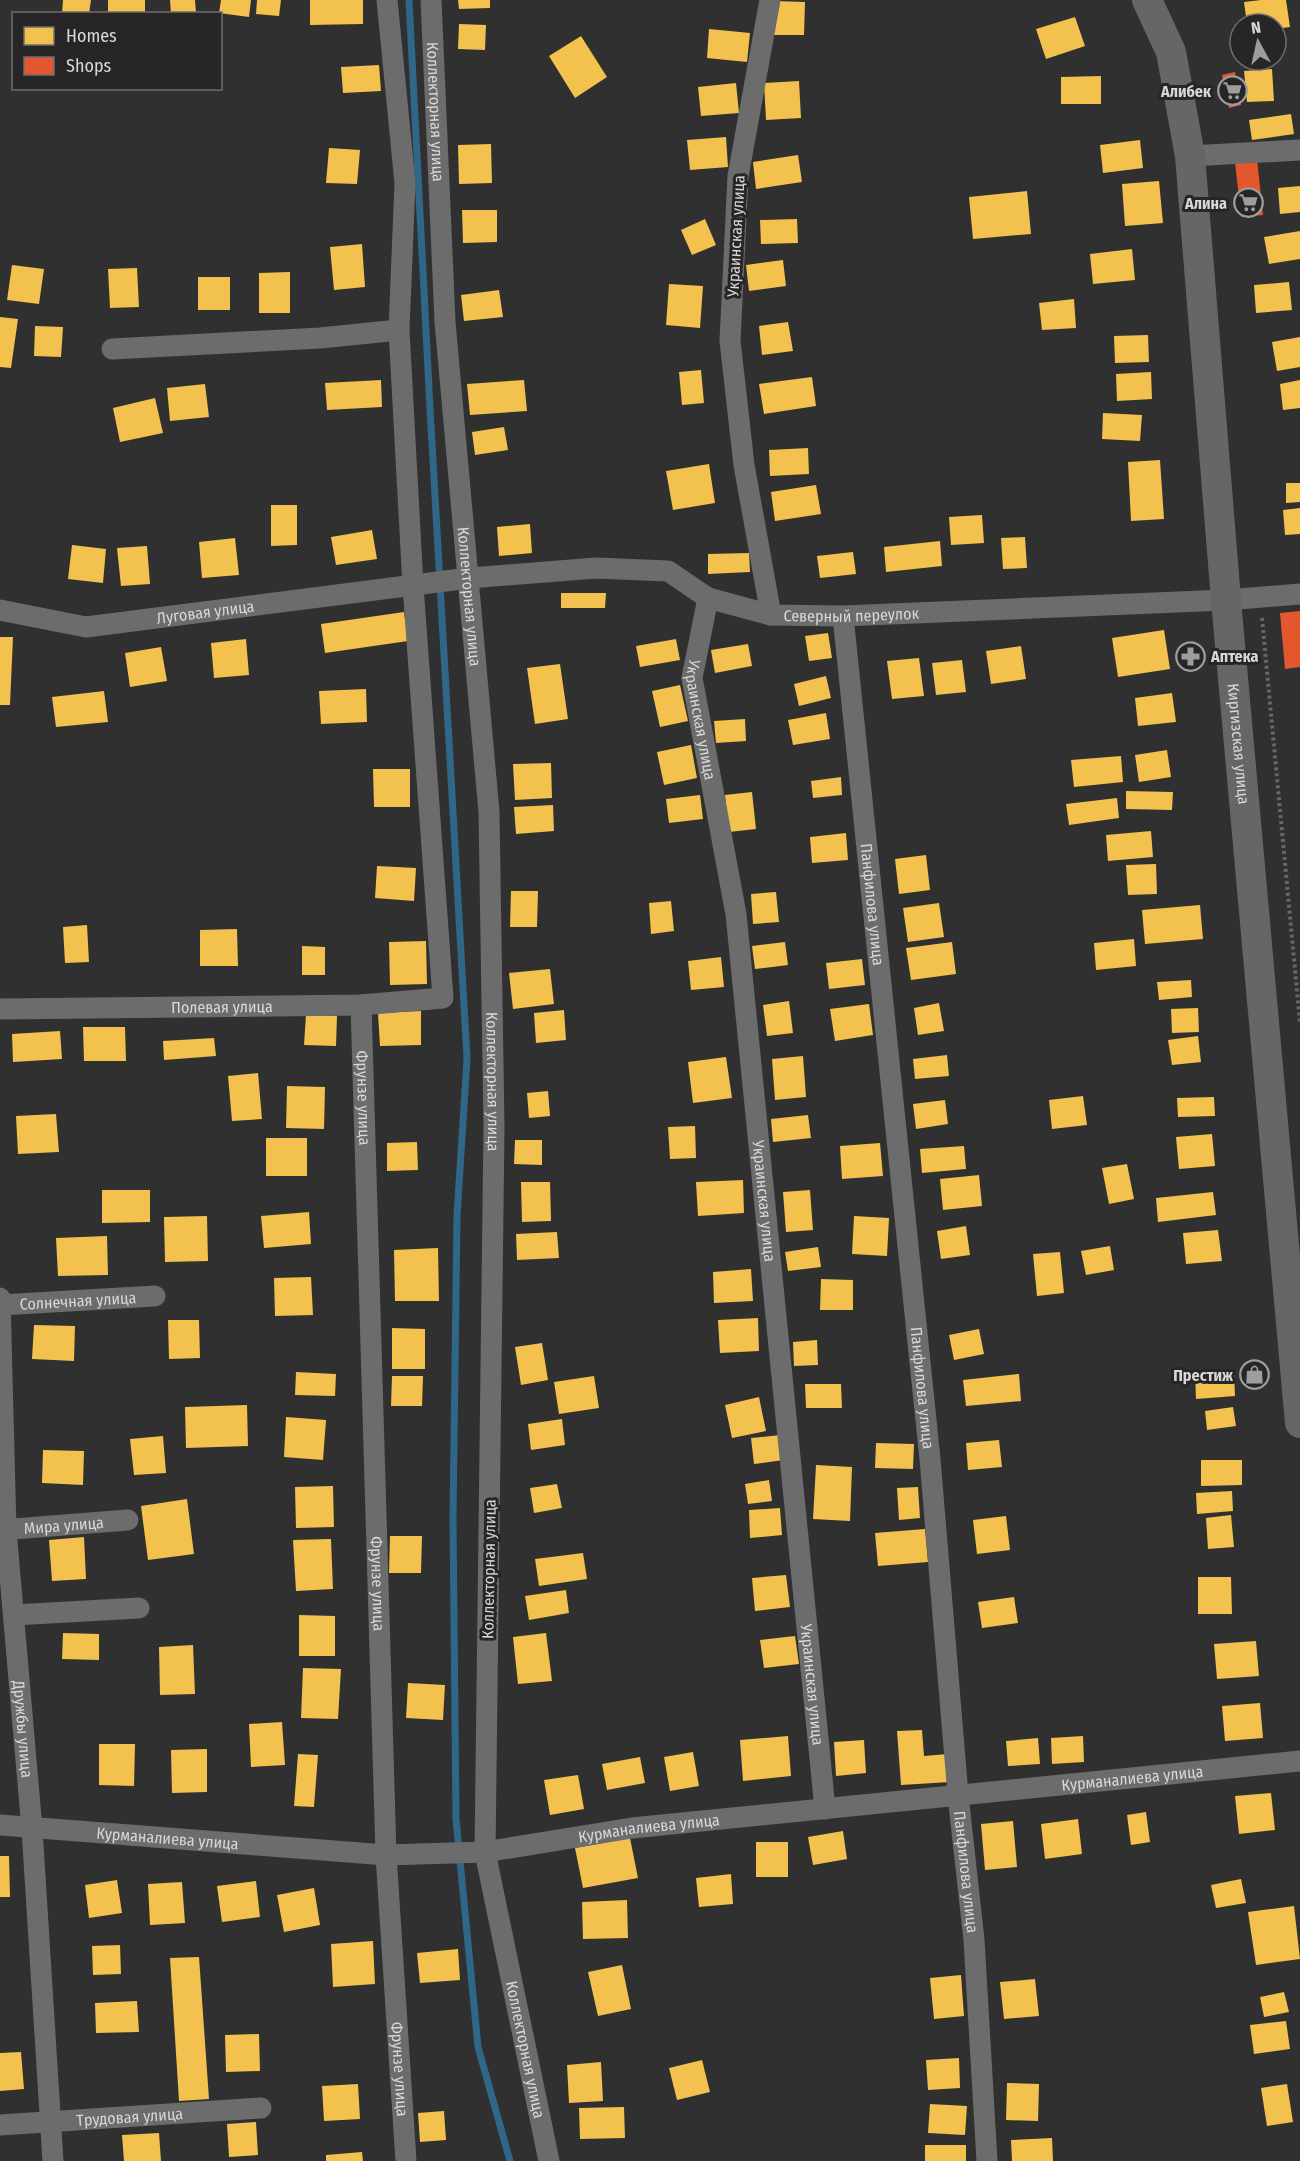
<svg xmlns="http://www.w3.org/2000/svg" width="1300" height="2161" font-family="'Fira Sans Condensed',sans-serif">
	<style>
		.homes { fill: #f2c14e }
		.shops { fill: #e4572e }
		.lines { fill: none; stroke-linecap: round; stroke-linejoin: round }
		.stream { stroke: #306687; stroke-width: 7 }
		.path { stroke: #686767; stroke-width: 4; stroke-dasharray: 3 3; stroke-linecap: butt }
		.minor { stroke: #6d6c6c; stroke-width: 21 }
		.secondary { stroke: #676666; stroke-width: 30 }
		.labels { text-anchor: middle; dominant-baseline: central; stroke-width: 6; stroke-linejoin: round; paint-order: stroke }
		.poi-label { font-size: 16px; font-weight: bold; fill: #d9d7d8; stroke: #282526; text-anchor: end }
		.street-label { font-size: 16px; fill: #d9d7d8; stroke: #282526 }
	</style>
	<rect width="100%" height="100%" fill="#313030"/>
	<path class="homes" d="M63,0H91L89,14H62Z
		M108,0H145V14H108Z
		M170,0H195L196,13L171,14Z
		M221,0H251L249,17L219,13Z
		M257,0H281L279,16L256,14Z
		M310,0H363V24L310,25Z
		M458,0H490V8L459,9Z
		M1261,0H1286L1290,27L1276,29V24H1247L1244,2Z
		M775,1L805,2L804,35H774Z
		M1075,17L1085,46L1046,59L1036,29Z
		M459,24L486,25L485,50L458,49Z
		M709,29L750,33L747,62L707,58Z
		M581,36L607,77L575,98L549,56Z
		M379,65L381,91L343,93L341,67Z
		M1272,69L1274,101L1247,102L1244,71Z
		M1101,76V104H1061V77Z
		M799,81L801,118L766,120L764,83Z
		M736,83L739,113L701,116L698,87Z
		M1291,114L1294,134L1252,140L1249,120Z
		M726,137L728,167L690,170L687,140Z
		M1140,140L1143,168L1103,173L1100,145Z
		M491,144L492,183L459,184L458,145Z
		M329,148L360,150L357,184L326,183Z
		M798,155L802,182L756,189L753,162Z
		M1159,181L1163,223L1125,226L1122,184Z
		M1300,186V212L1280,214L1278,188Z
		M1027,191L1031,234L973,239L969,197Z
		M462,210H497V242L463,243Z
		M705,219L716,245L692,255L681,230Z
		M797,219L798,243L761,244L760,220Z
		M1300,231V259L1269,264L1264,237Z
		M362,244L365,287L334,290L330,247Z
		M1132,249L1135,280L1093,284L1090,254Z
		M783,260L786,286L749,291L746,265Z
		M12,265L44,269L39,304L7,300Z
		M137,268L139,307L110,308L108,269Z
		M290,272V313H259V273Z
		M198,277H230V310H198Z
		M1289,282L1292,310L1256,313L1254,285Z
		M669,284L703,286L700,328L666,325Z
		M499,290L503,317L464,321L461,295Z
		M1074,299L1076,328L1042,330L1039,303Z
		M0,317L18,319L11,368L0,367Z
		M788,322L793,351L762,355L759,326Z
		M35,326L63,327L61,357L34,356Z
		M1148,335L1149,362L1115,363L1114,336Z
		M1300,337V367L1277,371L1272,342Z
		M701,370L704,403L682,405L679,372Z
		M1151,372L1152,399L1117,401L1116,374Z
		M812,377L816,406L764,414L759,384Z
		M381,380L382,407L327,410L325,383Z
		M524,380L527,411L470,415L467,384Z
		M1300,380V408L1283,410L1280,384Z
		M205,384L209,417L170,421L167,388Z
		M155,398L163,433L120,442L113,408Z
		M1103,413L1142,415L1140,441L1102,439Z
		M504,427L508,450L475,455L472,432Z
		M808,448L809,474L770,476L769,450Z
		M1160,460L1164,519L1131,521L1128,462Z
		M709,464L715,503L673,510L666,471Z
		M1286,483H1300V502L1286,503Z
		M816,485L821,514L775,521L771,492Z
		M271,505H297V545L271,546Z
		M1300,508V534L1285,535L1283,510Z
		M982,515L984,543L951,545L949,517Z
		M530,524L532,553L499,556L497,527Z
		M372,530L377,559L336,565L331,537Z
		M1025,537L1027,568L1003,569L1001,538Z
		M235,538L239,575L202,578L199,542Z
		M940,541L942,566L886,572L884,547Z
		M72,545L106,549L103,583L68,579Z
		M147,546L150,584L121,586L117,548Z
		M853,552L856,574L820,578L817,556Z
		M749,553L750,572L708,574V554Z
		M561,593H606L605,608H561Z
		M404,612L408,641L325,653L321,624Z
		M1164,630L1170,669L1118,677L1112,638Z
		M828,633L832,658L809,661L805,636Z
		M0,637H13L10,705H0Z
		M246,639L249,675L214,678L211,643Z
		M676,639L680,660L640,667L636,646Z
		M748,644L752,666L715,673L711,650Z
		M1021,646L1026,679L991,684L986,651Z
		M161,647L167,681L130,687L125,653Z
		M919,658L924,696L892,699L887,661Z
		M962,660L966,692L936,695L932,663Z
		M560,664L568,719L535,724L527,668Z
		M826,676L831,698L799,706L794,684Z
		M680,685L688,721L660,727L652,691Z
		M366,689L367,722L321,724L319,691Z
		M104,691L108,722L56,727L52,697Z
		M1172,693L1176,722L1138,726L1135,698Z
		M826,713L830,739L793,745L788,720Z
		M745,719L746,741L716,743L714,721Z
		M691,745L697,778L664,785L657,752Z
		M1167,750L1171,777L1139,782L1135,755Z
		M1121,756L1123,782L1074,787L1071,760Z
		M551,763L552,798L515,800L513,764Z
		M373,769H410V807H374Z
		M841,777L842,795L813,798L811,781Z
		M1126,791L1173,792L1172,810L1126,809Z
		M752,792L756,829L729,832L725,795Z
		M700,795L703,819L669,823L666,799Z
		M1117,798L1119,818L1069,825L1066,804Z
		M553,805L554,831L516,834L514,807Z
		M1151,831L1153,857L1108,861L1106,835Z
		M846,833L848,860L812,863L810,837Z
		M926,855L930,890L899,894L895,859Z
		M1156,864L1157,894L1128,895L1126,865Z
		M377,866L416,868L414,901L375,898Z
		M511,891H538L537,927H510Z
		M776,892L779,922L753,924L751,894Z
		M671,901L674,931L651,934L649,903Z
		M939,903L944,937L908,942L903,908Z
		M1200,905L1203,939L1145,944L1142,910Z
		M87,925L89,962L65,963L63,927Z
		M237,929L238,966H200V930Z
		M1134,939L1136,966L1096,970L1094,943Z
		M426,941L427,984L390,985L389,942Z
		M785,942L788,965L755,969L752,946Z
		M952,942L956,974L911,980L906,948Z
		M302,946L325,947V975H302Z
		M721,957L724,987L691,990L688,961Z
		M862,959L865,985L829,989L826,963Z
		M550,969L554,1004L513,1009L509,973Z
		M1191,980L1192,997L1159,1000L1157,982Z
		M789,1001L793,1033L767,1036L763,1005Z
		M939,1003L944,1031L918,1035L914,1008Z
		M869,1004L873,1035L835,1041L830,1009Z
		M1198,1008L1199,1032L1172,1033L1171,1009Z
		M564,1010L566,1040L536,1043L534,1013Z
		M421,1011V1045L380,1046L378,1013Z
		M306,1015L337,1016L336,1046L304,1045Z
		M83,1027H125L126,1061H84Z
		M60,1031L62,1059L13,1062L12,1034Z
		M1198,1036L1201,1062L1172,1065L1168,1040Z
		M214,1038L216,1056L164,1060L163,1041Z
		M947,1055L949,1076L915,1079L913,1059Z
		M803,1056L806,1097L775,1100L772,1059Z
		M726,1057L732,1098L693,1103L688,1062Z
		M258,1073L262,1119L232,1121L228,1076Z
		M287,1086L325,1087L324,1129L286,1128Z
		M548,1091L550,1116L529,1118L527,1093Z
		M1083,1096L1087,1125L1052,1129L1049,1100Z
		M1214,1097L1215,1116L1178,1117L1177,1098Z
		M945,1100L948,1124L916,1129L913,1104Z
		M56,1114L59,1152L18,1154L16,1116Z
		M808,1115L811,1138L773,1142L771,1119Z
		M695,1126L696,1158L670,1159L668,1127Z
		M1212,1134L1215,1166L1179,1169L1176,1137Z
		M266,1138H307V1176H266Z
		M515,1140H542V1165L514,1164Z
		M417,1142L418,1170L387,1171V1143Z
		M880,1143L883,1176L842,1179L840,1146Z
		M964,1146L966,1169L922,1173L920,1149Z
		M1127,1164L1134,1199L1109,1204L1102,1168Z
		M979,1175L982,1206L943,1210L940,1179Z
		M743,1180L744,1213L698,1216L696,1182Z
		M521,1182H550L551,1221L522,1222Z
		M102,1190H150V1222L102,1223Z
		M810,1190L813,1230L786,1232L783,1192Z
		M1213,1192L1216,1215L1158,1222L1156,1198Z
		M309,1212L311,1244L264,1248L261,1216Z
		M207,1216L208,1261L165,1262L164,1217Z
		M854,1216L889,1218L887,1256L852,1254Z
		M966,1226L970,1255L941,1259L937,1231Z
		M1218,1230L1222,1261L1186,1264L1183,1233Z
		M557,1232L559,1258L517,1260L516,1234Z
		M107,1236L108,1275L58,1276L56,1238Z
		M1110,1246L1114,1270L1086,1275L1081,1251Z
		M818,1247L821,1267L788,1271L785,1252Z
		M438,1248L439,1301H395L394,1250Z
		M1060,1252L1064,1293L1037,1296L1033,1254Z
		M751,1269L753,1301L714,1303L713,1272Z
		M311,1277L313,1315L275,1316L274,1278Z
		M821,1279L853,1280V1310H820Z
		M758,1318L759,1351L720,1353L718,1320Z
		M168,1320H199L200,1358L169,1359Z
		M34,1325L75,1326L74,1361L32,1359Z
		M392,1328L425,1329V1369H392Z
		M979,1329L984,1354L954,1360L949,1335Z
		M817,1340L818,1365L794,1366L793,1342Z
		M542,1343L548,1380L521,1385L515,1347Z
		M1234,1370L1235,1396L1196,1399L1195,1372Z
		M296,1372L336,1374L335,1396L295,1395Z
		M1019,1374L1021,1401L966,1406L963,1380Z
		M392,1376H423L422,1406H391Z
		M594,1376L599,1408L559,1414L554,1382Z
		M805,1384H841L842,1408H806Z
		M759,1397L766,1431L732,1438L725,1405Z
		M247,1405L248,1446L186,1448L185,1407Z
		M1233,1407L1236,1426L1207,1430L1205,1411Z
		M286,1417L326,1420L323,1460L284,1457Z
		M562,1419L565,1445L531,1450L528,1424Z
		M781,1435L784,1460L754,1464L751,1438Z
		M163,1436L166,1473L134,1475L130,1439Z
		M999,1440L1002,1467L968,1470L966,1443Z
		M876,1443L914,1444L913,1469L875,1468Z
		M43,1450L84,1451L83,1485L42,1483Z
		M1201,1460H1242V1485L1201,1486Z
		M816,1465L852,1467L850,1521L813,1519Z
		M769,1480L772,1501L748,1504L745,1484Z
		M557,1484L562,1508L534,1513L530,1488Z
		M333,1486L334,1527L296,1528L295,1487Z
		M918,1487L920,1518L899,1520L897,1488Z
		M1232,1491L1233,1511L1197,1514L1196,1493Z
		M187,1499L194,1554L148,1560L141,1506Z
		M780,1508L782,1535L750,1538L749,1510Z
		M1231,1515L1234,1547L1208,1549L1206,1518Z
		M1006,1516L1010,1550L977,1554L973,1520Z
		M925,1529L928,1562L878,1566L875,1533Z
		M390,1536H422L421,1573H389Z
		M84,1537L86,1579L52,1581L49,1540Z
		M331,1539L333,1589L296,1591L293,1540Z
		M583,1553L587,1579L539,1586L535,1559Z
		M786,1575L790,1607L755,1611L752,1578Z
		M1198,1577H1231L1232,1614H1198Z
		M566,1590L569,1613L529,1620L525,1596Z
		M1014,1597L1018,1623L982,1628L978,1602Z
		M299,1615L335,1616V1656H299Z
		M63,1633L99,1634V1660L62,1659Z
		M546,1633L552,1681L518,1684L513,1637Z
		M795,1636L799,1664L764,1668L760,1640Z
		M1256,1641L1259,1676L1217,1679L1214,1644Z
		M193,1645L195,1694L160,1695L159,1647Z
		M303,1668L341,1669L338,1719L301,1718Z
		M408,1683L445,1685L443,1720L406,1718Z
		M1260,1703L1263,1738L1225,1741L1222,1706Z
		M282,1722L285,1765L251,1767L249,1724Z
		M922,1730L924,1756L948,1754L950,1782L901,1785L897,1731Z
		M788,1736L791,1776L743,1781L740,1740Z
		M1083,1736L1084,1762L1052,1764L1051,1738Z
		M1038,1738L1040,1764L1008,1766L1006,1741Z
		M864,1740L866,1773L836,1776L834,1742Z
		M99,1744H135L134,1786L99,1785Z
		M207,1749V1792L172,1793L171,1750Z
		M693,1752L699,1786L670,1791L664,1757Z
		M298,1754L318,1755L314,1807L294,1806Z
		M640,1757L645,1783L607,1790L602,1764Z
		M578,1775L584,1809L550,1815L544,1780Z
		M1271,1793L1275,1830L1239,1834L1235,1796Z
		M1146,1812L1150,1842L1131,1845L1127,1815Z
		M1078,1819L1082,1854L1045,1859L1041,1824Z
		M1013,1821L1017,1867L985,1870L981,1824Z
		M843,1831L847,1859L813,1865L808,1837Z
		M630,1838L638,1878L583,1888L575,1848Z
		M756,1842H788V1877H756Z
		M0,1856H9L10,1897H0Z
		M731,1874L733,1904L699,1907L696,1878Z
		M1241,1879L1246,1903L1216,1908L1211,1885Z
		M117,1880L122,1913L89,1918L85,1885Z
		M256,1881L260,1917L222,1922L217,1886Z
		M182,1882L185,1923L150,1925L148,1884Z
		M314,1888L320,1925L284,1932L277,1895Z
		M627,1900L628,1938L583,1939L582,1902Z
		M1294,1906L1300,1959L1256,1965L1248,1912Z
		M373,1941L375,1984L333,1987L331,1944Z
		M120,1945L121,1974L93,1975L92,1946Z
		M458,1949L460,1980L420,1983L417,1953Z
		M199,1957L209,2099L179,2101L170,1958Z
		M622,1965L631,2009L598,2016L588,1972Z
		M961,1975L964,2016L934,2019L930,1978Z
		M1035,1979L1039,2016L1004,2019L1000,1982Z
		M1284,1992L1289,2012L1264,2017L1260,1997Z
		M137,2001L139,2032L96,2033L95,2003Z
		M1286,2021L1290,2049L1254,2054L1250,2025Z
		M259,2034L260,2071L226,2072L225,2035Z
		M21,2052L24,2089L0,2091V2053Z
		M959,2058L960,2088L928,2090L926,2060Z
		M702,2060L710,2092L677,2100L669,2068Z
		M601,2062L603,2101L569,2103L567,2065Z
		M1007,2083L1039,2084L1038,2121L1006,2120Z
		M358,2084L360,2119L324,2121L322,2086Z
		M1287,2084L1293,2122L1267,2126L1261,2088Z
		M930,2104L967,2106L965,2135L928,2133Z
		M624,2107L625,2138L580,2139L579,2108Z
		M444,2111L446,2140L420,2142L418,2113Z
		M256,2122L258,2155L229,2157L227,2124Z
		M159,2133L161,2161H124L122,2135Z
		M1052,2138L1053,2161H1012L1011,2140Z
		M925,2145H966V2161H925Z
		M362,2152L363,2161H326V2155Z"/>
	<path class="shops" d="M1235,72L1241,105L1229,108L1222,75Z
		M1257,159L1263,215L1241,217L1235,162Z
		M1300,611V667L1285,669L1280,613Z"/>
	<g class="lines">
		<path class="stream" d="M409,0L430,408L467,1058L457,1216L453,1518L456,1819L478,2047L510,2161"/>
		<path class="path" d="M1262,618L1300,1023"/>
		<g class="minor">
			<path id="s1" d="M431,0L445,322L489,812L494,1127L485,1852L549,2161"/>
			<path d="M770,0L738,176L730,341L744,465L771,615"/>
			<path d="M1190,156L1300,150"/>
			<path d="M112,349L320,338L399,330"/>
			<path id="s2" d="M708,598L692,678L736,914L825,1809"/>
			<path id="s3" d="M0,610L86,627L469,578L596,568L668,571L708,598L771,615L843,616L1226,600L1300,594"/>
			<path id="s4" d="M843,616L930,1459L958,1795L974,1940L987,2161"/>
			<path id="s5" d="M361,1005L386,1855L406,2161"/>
			<path id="s6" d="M0,1009L361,1005L443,998L413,586L399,330L405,183L387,0"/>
			<path id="s7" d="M0,1298L6,1530L32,1829L53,2161"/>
			<path id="s8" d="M0,1305L155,1296"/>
			<path id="s9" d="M0,1530L128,1520"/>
			<path d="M14,1615L139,1608"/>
			<path id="s10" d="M0,1825L386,1855L485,1852L632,1828L1300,1761"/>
			<path id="s11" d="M0,2125L261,2108"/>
		</g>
		<path class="secondary" id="s12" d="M1147,0L1171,52L1190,156L1226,600L1300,1423"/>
	</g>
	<defs>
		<symbol id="supermarket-ring" viewBox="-11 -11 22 22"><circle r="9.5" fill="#282526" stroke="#9e9d9d" stroke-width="1.5"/><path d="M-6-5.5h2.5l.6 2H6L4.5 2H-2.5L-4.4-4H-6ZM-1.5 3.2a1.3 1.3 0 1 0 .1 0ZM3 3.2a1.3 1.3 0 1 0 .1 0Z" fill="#9e9d9d"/></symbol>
		<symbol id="pharmacy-ring" viewBox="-11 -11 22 22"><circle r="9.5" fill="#282526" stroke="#9e9d9d" stroke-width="1.5"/><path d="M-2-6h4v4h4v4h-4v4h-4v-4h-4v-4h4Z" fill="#9e9d9d"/></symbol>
		<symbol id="shop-ring" viewBox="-11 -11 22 22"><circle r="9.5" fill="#282526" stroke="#9e9d9d" stroke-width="1.5"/><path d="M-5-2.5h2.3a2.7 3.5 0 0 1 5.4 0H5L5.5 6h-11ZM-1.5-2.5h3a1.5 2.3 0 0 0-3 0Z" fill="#9e9d9d"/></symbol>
	</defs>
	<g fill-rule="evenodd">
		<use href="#supermarket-ring" x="1216" y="74" width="33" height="33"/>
		<use href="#supermarket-ring" x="1232" y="186" width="33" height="33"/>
		<use href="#pharmacy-ring" x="1174" y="640" width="33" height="33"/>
		<use href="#shop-ring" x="1238" y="1358" width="33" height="33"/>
	</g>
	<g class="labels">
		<g class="poi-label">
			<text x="1211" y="91">Алибек</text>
			<text x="1227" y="203">Алина</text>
			<text x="1211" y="656" text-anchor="start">Аптека</text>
			<text x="1233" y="1375">Престиж</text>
		</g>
		<g class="street-label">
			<text stroke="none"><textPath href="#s1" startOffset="112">Коллекторная улица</textPath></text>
			<text transform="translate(736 236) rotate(-87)">Украинская улица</text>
			<text stroke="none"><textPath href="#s1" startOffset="598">Коллекторная улица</textPath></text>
			<text stroke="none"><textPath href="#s3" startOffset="208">Луговая улица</textPath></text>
			<text stroke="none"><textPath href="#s3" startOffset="867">Северный переулок</textPath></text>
			<text stroke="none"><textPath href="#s2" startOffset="124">Украинская улица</textPath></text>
			<text stroke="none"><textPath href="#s12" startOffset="753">Киргизская улица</textPath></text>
			<text stroke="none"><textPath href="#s4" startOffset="290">Панфилова улица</textPath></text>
			<text stroke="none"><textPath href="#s6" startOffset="222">Полевая улица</textPath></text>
			<text stroke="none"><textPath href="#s1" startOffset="1084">Коллекторная улица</textPath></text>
			<text stroke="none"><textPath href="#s5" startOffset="93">Фрунзе улица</textPath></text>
			<text stroke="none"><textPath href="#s2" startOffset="610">Украинская улица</textPath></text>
			<text stroke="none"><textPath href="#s8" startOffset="78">Солнечная улица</textPath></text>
			<text stroke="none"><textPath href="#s4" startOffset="776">Панфилова улица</textPath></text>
			<text stroke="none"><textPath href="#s9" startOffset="64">Мира улица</textPath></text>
			<text transform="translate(489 1569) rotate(-89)">Коллекторная улица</text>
			<text stroke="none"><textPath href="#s5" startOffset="579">Фрунзе улица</textPath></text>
			<text stroke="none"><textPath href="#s2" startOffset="1096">Украинская улица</textPath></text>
			<text stroke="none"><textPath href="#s7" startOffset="432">Дружбы улица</textPath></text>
			<text stroke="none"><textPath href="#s10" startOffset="1138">Курманалиева улица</textPath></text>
			<text stroke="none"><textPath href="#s10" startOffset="652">Курманалиева улица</textPath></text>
			<text stroke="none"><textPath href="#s10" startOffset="168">Курманалиева улица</textPath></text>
			<text stroke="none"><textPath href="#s4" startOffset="1262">Панфилова улица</textPath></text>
			<text stroke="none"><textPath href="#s1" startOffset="2056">Коллекторная улица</textPath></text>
			<text stroke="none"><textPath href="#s5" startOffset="1065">Фрунзе улица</textPath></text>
			<text stroke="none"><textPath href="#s11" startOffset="130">Трудовая улица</textPath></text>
		</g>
	</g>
	<rect x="12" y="12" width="210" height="78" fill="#282526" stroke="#6f6c6d" stroke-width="1.5"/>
	<rect x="24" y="27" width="30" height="18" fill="#f2c14e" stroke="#6f6c6d" stroke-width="1.5"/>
	<text x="66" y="42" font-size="18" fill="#d9d7d8">Homes</text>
	<rect x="24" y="57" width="30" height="18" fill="#e4572e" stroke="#6f6c6d" stroke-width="1.5"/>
	<text x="66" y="72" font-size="18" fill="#d9d7d8">Shops</text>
	<g transform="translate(1258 42) rotate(352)"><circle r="28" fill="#282526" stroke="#6f6c6d" stroke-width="1.5"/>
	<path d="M0-4.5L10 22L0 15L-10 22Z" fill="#9e9d9d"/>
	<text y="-9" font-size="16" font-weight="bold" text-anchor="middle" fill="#d9d7d8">N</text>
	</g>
</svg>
